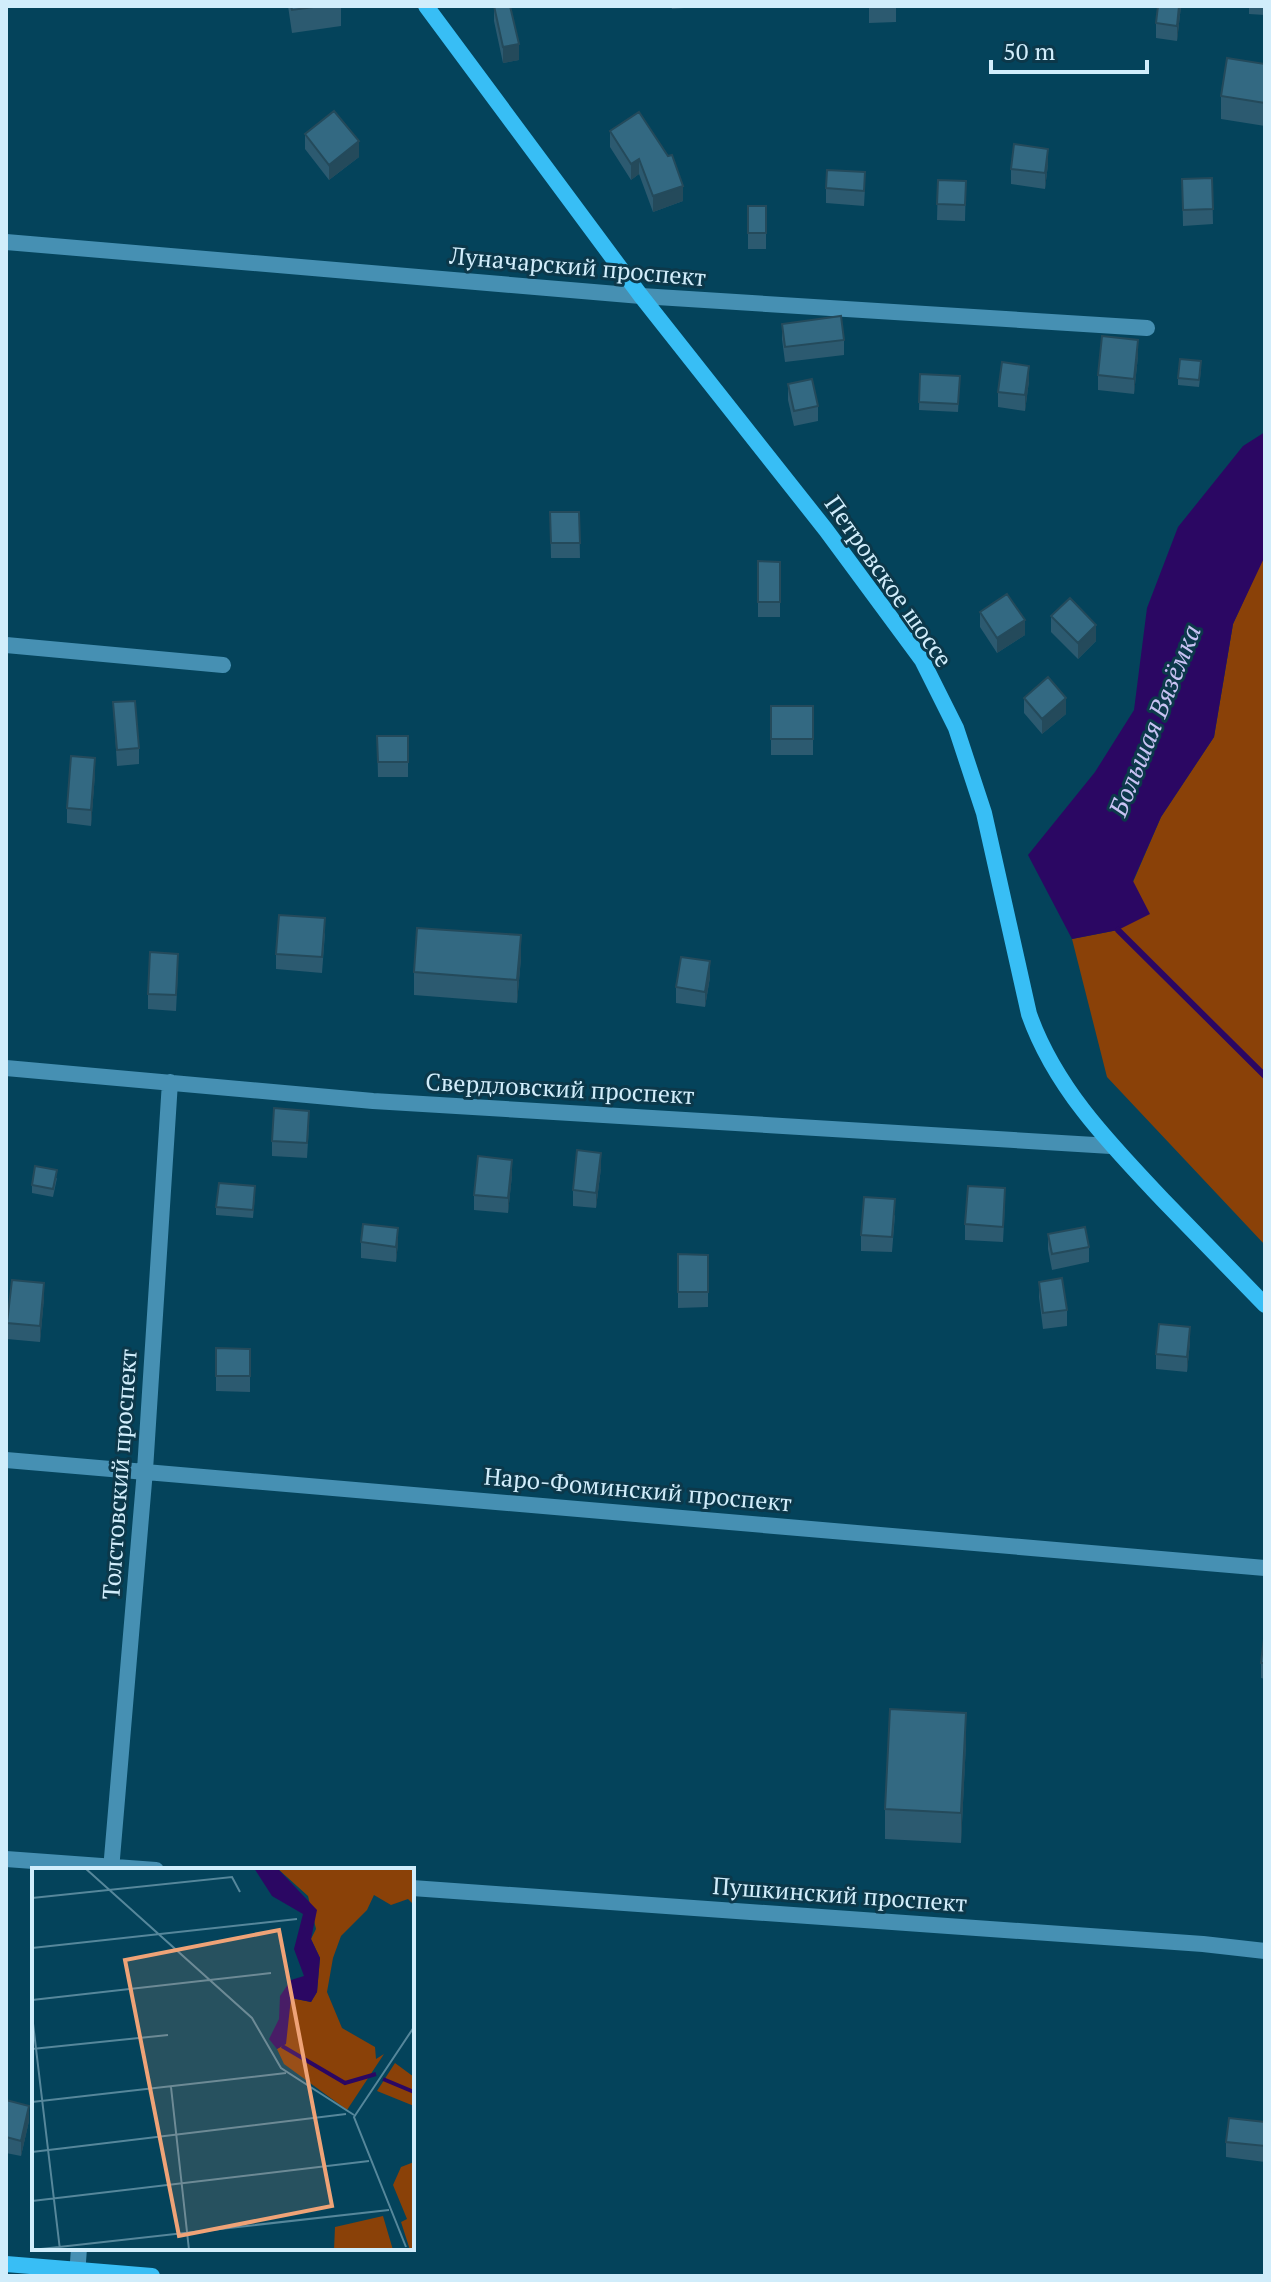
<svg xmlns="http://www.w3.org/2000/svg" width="1271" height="2282" font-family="'PT Serif',serif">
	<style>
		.green { fill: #8a4108 }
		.water { fill: #2b0763 }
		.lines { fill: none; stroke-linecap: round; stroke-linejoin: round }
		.stream { stroke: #2b0763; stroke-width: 6 }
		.street { stroke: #4690b3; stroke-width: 16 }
		.secondary { stroke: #38bef5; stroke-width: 16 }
		.wall { fill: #2c5a70 }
		.shaded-wall { fill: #244a5b }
		.building { fill: #336982; stroke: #244a5b; stroke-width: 2 }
		.labels { text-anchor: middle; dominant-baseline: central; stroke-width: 6; stroke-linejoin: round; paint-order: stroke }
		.street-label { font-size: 24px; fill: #d1edfb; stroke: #0c384a }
		.water-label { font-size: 26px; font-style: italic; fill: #c8c2f3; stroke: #0c384a }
		.inset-river { fill: none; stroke: #2b0763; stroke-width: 4 }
		.inset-road { fill: none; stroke: #56879b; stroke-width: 2 }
		.view { fill: #efa377; fill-opacity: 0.15; stroke: #efa377; stroke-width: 4 }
		.inset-edge { fill: none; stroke: #d1edfb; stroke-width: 4 }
	</style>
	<rect width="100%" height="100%" fill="#04435b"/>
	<path class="green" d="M1264,556H1265V1245L1107,1077L1072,939L1118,930L1133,882L1161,817L1214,737L1233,624Z"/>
	<path class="water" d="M1265,432V556L1233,624L1214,737L1161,817L1133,881L1150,914L1118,930L1072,939L1028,855L1095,772L1134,710L1147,608L1178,527L1243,446Z"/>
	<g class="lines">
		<path class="stream" d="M1118,930L1265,1076"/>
		<path class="street" d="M6,242L641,296L1147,328
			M6,645L223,665
			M6,1068L373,1101L1111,1146
			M6,1460L1265,1568
			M6,1859L156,1870
			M111,1870L145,1470L170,1082
			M412,1888L1203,1944L1265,1951
			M77,2276L79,2248"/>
		<path class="secondary" d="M426,6L641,296L826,530L922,660L956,728L984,813L1029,1014C1055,1088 1110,1144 1163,1200C1197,1235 1231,1270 1265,1305
			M6,2264L152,2276"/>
	</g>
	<path class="wall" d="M288,6H341V26L292,33Z
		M494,6L519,60L503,63L494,21Z
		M671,6H697V7L672,9Z
		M869,6H896V22L869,23Z
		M1181,6L1177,41L1156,38V23Z
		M1249,6H1265V15L1249,14Z
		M1265,64V126L1221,119V96Z
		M610,131L683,201L653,212L639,174L631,180L610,147Z
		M305,134L359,157L329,180L305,149Z
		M1048,164L1045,189L1011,184V169Z
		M1212,178L1213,224L1183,226L1182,179Z
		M938,180L966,181L965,221L937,220Z
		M826,188H865L864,206L826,203Z
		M748,206H766V249H748Z
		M782,324L844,340V355L785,362L782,339Z
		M1138,356L1134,394L1098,390V375Z
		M1201,369L1199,387L1178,385V378Z
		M920,374L960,376L958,412L919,410Z
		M1029,381L1025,411L998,407V392Z
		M788,384L818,406V421L794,426L788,400Z
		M550,512H579L580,558H551Z
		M758,561L780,562V617H758Z
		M980,612L1025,635L997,653L980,627Z
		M1051,616L1096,641L1078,659L1051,632Z
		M1024,698L1066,714L1042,734L1024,713Z
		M113,702L139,748V764L117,766Z
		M771,706H813V755H771Z
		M377,736H408V777H378Z
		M95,774L91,826L67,823V808Z
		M325,933L322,973L276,969V954Z
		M521,958L517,1003L414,995V972Z
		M178,970L176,1011L148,1009V994Z
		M710,977L705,1007L676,1003V987Z
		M309,1126L307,1158L272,1156V1141Z
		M601,1168L596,1208L573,1206V1190Z
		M512,1175L508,1213L474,1210V1195Z
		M57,1178L53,1197L32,1193V1185Z
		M255,1194L253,1218L216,1215V1207Z
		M1005,1204L1003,1242L965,1240V1224Z
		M895,1215L892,1252L861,1251V1235Z
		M1048,1234L1089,1247V1262L1052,1270L1048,1249Z
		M361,1242L398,1243L396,1262L361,1258Z
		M678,1254L708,1255V1307L678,1308Z
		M1039,1282L1067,1310V1326L1043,1329L1039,1297Z
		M44,1298L40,1342L7,1339V1323Z
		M1190,1342L1187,1372L1156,1369V1354Z
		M216,1348L250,1349V1392L216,1391Z
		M1265,1630V1679L1261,1678V1663Z
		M966,1743L961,1843L885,1839V1809Z
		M6,2100L29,2121L21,2156L6,2153Z
		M1265,2122V2162L1226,2157V2142Z"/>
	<path class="shaded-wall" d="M1179,6H1181L1177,41V26Z
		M519,44V60L503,63V47Z
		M359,141V157L329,180V165Z
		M1048,149V164L1045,189V173Z
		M639,159V174L631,180V164Z
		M683,186V201L653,212V196Z
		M1138,340V356L1134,394V379Z
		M1029,366V381L1025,411V395Z
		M1025,620V635L997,653V638Z
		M1096,625V641L1078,659V643Z
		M1066,698V714L1042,734V719Z
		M95,758V774L91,826V810Z
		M521,935V958L517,1003V980Z
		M710,961V977L705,1007V992Z
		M601,1153V1168L596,1208V1193Z
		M512,1160V1175L508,1213V1198Z
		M398,1228V1243L396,1262V1247Z
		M44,1283V1298L40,1342V1326Z
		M1190,1327V1342L1187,1372V1357Z
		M966,1713V1743L961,1843V1813Z
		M29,2106V2121L21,2156V2141Z"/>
	<path class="building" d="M291,6H321L292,10Z
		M494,6H510L519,44L503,47Z
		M869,6H896V7H869Z
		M1158,6H1179L1177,26L1156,23Z
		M1227,58L1265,64V103L1221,96Z
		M334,111L359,141L329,165L305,134Z
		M639,112L668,156L672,155L683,186L653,196L639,159L631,164L610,131Z
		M1014,144L1048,149L1045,173L1011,169Z
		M827,170L865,172L864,191L826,188Z
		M1212,178L1213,209L1183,210L1182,179Z
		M938,180L966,181L965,205L937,204Z
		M748,206H766V233H748Z
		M841,316L844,340L785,347L782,324Z
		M1102,336L1138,340L1134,379L1098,375Z
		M1180,359L1201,361L1199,380L1178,378Z
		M1002,362L1029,366L1025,395L998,392Z
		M920,374L960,376L958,404L919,402Z
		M812,379L818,406L794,411L788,384Z
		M550,512H579L580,543H551Z
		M758,561L780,562V602H758Z
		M1007,594L1025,620L997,638L980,612Z
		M1070,598L1096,625L1078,643L1051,616Z
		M1048,677L1066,698L1042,719L1024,698Z
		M135,701L139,748L117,750L113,702Z
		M771,706H813V739H771Z
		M377,736H408V762H378Z
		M71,756L95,758L91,810L67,808Z
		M279,915L325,918L322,957L276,954Z
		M417,928L521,935L517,980L414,972Z
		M150,952L178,954L176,995L148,994Z
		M681,957L710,961L705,992L676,987Z
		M274,1108L309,1111L307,1143L272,1141Z
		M577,1150L601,1153L596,1193L573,1190Z
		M478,1156L512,1160L508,1198L474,1195Z
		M35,1166L57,1170L53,1189L32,1185Z
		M219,1183L255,1186L253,1210L216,1207Z
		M968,1186L1005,1188L1003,1227L965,1224Z
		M864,1197L895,1199L892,1237L861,1235Z
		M363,1224L398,1228L396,1247L361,1242Z
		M1085,1227L1089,1247L1052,1254L1048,1234Z
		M678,1254L708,1255V1292H678Z
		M1062,1278L1067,1310L1043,1313L1039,1282Z
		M12,1280L44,1283L40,1326L7,1323Z
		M1159,1324L1190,1327L1187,1357L1156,1354Z
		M216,1348L250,1349V1376H216Z
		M1265,1630V1663H1261Z
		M890,1709L966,1713L961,1813L885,1809Z
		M6,2100L29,2106L21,2141L6,2137Z
		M1229,2118L1265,2122V2146L1226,2142Z"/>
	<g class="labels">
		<g class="street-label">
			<text transform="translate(578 266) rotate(5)">Луначарский проспект</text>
			<text transform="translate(889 581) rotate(55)">Петровское шоссе</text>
			<text transform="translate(560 1088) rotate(3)">Свердловский проспект</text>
			<text transform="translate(119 1474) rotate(-86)">Толстовский проспект</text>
			<text transform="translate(638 1489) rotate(5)">Наро-Фоминский проспект</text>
			<text transform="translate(840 1894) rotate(4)">Пушкинский проспект</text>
		</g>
		<g class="water-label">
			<text transform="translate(1154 720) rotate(-68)">Большая Вязёмка</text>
		</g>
	</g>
	<g transform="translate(32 1868)">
		<rect width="382" height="382" fill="#04435b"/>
		<path d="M245,0H382V37L376,31L359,37L342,27L335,42L309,68L301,90L295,124L310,160L343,179L344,191L352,186L315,242L252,196L245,181L250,178L259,130L279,134L285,124L288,90L279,71L284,61L276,28ZM363,195L382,209V238L345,223ZM382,294V382H378L369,354L375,351L361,317L369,299ZM351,348L361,382H302L303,359Z" fill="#8a4108"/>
		<path d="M222,0H245L285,42L279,71L288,90L285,124L279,134L259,130L254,176L245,181L237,171L247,151L248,128L259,112L272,108L262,81L271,46L240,28Z" fill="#2b0763"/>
		<path class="inset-river" d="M250,178L313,215L344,206M351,211L382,224"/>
		<path class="inset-road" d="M53,0L220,150L249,200L322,247M0,30L200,9L208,24M0,80L265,51M0,132L239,105M0,147L28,382M0,181L136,167M139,219L157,382M0,234L254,205M0,284L314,246M0,333L337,293M374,379L322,249L382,159M0,382L357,342"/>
		<path class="view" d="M247,62L300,338L147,368L93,92Z"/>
		<rect width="382" height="382" class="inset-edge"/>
	</g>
	<rect width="1271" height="2282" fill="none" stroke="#d1edfb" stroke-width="16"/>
	<path d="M991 60v12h156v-12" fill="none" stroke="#d1edfb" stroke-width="4"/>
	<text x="1003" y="60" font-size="24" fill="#d1edfb" stroke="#0c384a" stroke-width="6" paint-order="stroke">50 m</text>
</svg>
